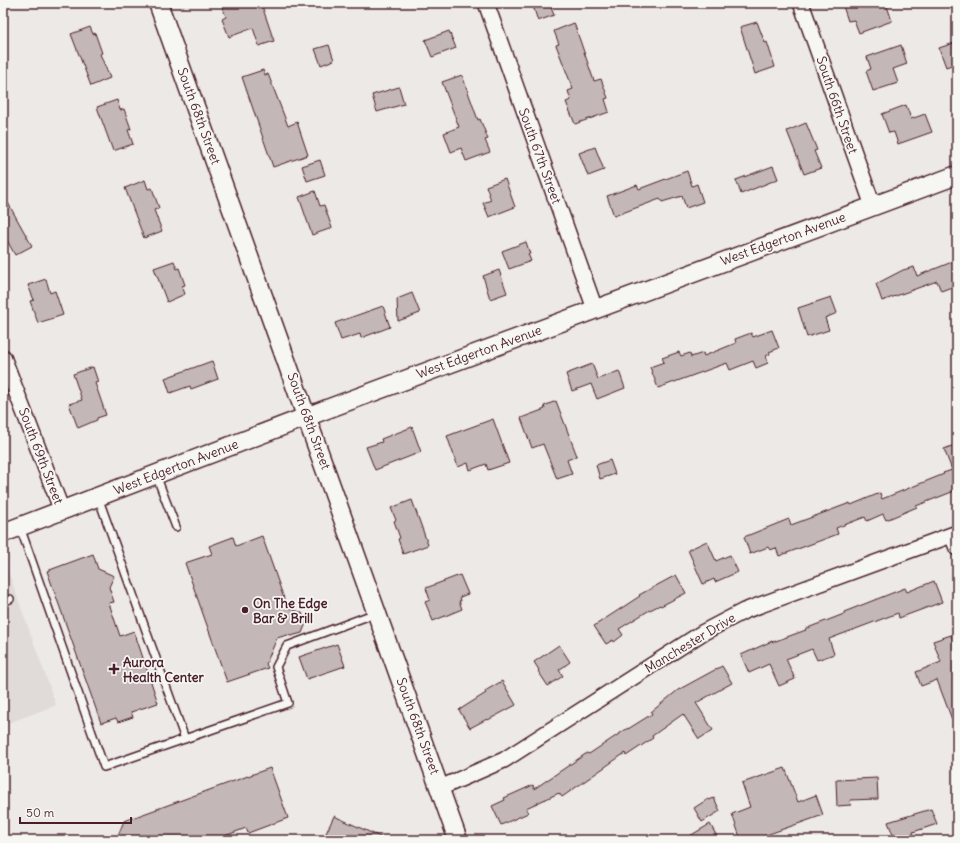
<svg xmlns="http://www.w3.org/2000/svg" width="960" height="843" font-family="Delius,sans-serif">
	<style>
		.built { fill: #e0dad8 }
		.building { fill: #c4b7b7; stroke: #4a1f2b }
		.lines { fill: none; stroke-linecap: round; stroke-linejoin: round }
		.service-casing { stroke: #4a1f2b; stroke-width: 10 }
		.minor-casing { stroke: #4a1f2b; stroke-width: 18 }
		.tertiary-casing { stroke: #4a1f2b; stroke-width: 21 }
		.service { stroke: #f6f6f2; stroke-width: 7 }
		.minor { stroke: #f6f6f2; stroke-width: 15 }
		.tertiary { stroke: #f6f6f2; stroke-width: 18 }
		.poi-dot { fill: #4a1f2b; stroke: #f6f6f2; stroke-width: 1.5 }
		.labels { text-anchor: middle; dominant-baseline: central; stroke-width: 3.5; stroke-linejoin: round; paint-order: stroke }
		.street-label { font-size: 13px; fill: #4a1f2b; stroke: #f6f6f2 }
		.poi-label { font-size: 13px; font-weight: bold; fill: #4a1f2b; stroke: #f6f6f2; text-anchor: start }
	</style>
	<rect width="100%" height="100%" fill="#ece9e6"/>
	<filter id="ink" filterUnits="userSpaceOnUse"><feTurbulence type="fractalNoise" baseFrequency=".025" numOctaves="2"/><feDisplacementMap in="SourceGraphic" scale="8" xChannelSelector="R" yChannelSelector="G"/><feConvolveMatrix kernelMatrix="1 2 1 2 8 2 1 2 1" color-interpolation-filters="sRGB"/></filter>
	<g filter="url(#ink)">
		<path class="built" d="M3,550L5,563L56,705L3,725Z"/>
		<path class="building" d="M221,3H261L274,41L259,46L253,28L229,37L222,19L226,17Z
			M532,3H549L554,15L538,21Z
			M842,3H870L871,7L886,3L892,21L859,33L854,20L848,21Z
			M757,22L765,43L767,42L775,67L755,74L740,27Z
			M574,23L594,81L601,79L608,98L605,99L609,112L575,124L566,102L571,100L568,91L573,89L556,45L559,44L554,31Z
			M90,27L93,34L95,33L102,53L100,54L110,78L91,86L71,34Z
			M449,31L456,48L432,57L425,40Z
			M957,42V63L946,67L939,48Z
			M329,45L334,60L321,65L315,49Z
			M901,45L907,64L893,69L898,83L873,91L866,71L871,69L867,57Z
			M263,70L265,75L268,74L288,126L297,122L308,155L273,167L242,77Z
			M462,75L478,120L480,119L488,139L485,140L490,152L466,161L461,148L451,152L444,133L459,127L442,82Z
			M399,87L404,104L377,112L372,95Z
			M117,100L120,110L124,109L131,129L128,130L133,144L113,151L97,107Z
			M906,105L911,119L925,114L932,132L898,144L894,132L889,133L882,114Z
			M806,123L817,150L814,151L821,168L804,174L787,131Z
			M595,147L604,170L588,176L579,153Z
			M320,160L325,175L307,181L302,166Z
			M773,166L778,179L741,194L736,180Z
			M687,171L692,186L697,184L703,202L686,208L682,196L662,202L660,199L614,216L607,196L637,185L639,189Z
			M505,179L515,207L489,217L483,203L491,200L486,186Z
			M145,180L148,189L152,188L159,208L154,210L162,231L144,238L125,188Z
			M315,191L320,206L324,205L332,228L312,235L299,197Z
			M3,194L32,246L15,255L3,233Z
			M526,242L530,254H528L531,261L509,269L502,251Z
			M957,260V285L941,291L937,281L882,301L876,284L903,270L914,267L917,276Z
			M174,261L177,269L179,268L185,285L182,286L185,294L167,302L154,268Z
			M499,270L507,293L490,299L483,276Z
			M46,279L50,293L55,291L63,315L38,323L30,301L34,300L28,285Z
			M412,293L420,313L398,321L397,299Z
			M831,297L837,313L825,318L829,330L807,337L798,308Z
			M383,306L390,327L361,338L360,334L341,340L335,323Z
			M772,330L779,348L769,352L770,354L766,356L768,363L756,368L753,361L730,370L727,363L658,388L650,367L664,362L662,358L679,352L681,356L690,353L691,357L703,353L704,356L736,343L735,339L751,333L753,337Z
			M212,361L218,379L191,389L190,386L170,393L165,378Z
			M592,364L598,379L619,371L625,388L597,399L591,384L572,391L566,374Z
			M93,367L98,382L95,383L106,415L97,418V420L78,428L69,404L82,400L73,374Z
			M556,401L577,456L567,460L572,474L557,479L543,444L532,448L521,418L545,409L544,406Z
			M493,419L509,463L488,470L486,464L470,470L468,463L458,467L447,436Z
			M412,427L421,452L375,470L366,447L382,442L381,439Z
			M957,444V490L916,506L917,507L886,520L883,514L867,521L865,517L836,528L838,534L779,556L776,548L770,550L768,547L750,554L744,537L789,519L791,525L850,503L851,505L880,493L882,499L944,474L943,473L952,470L944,449Z
			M610,460L615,474L600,479L596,465Z
			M412,500L428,545L403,554L398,539L400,538L394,521L396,520L391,508Z
			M262,536L287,607L302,613L306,623L302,633L291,636L287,635L277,638L266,664L268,668L227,682L185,563L212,554L209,546L233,537L236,546Z
			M707,541L716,561L730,555L738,572L715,582L714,579L703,584L688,550Z
			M93,554L98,569L114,576L109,587L114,602L109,603L120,636L134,631L158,703L131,712L133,717L118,722L116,718L101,723L47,571Z
			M460,575L468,594L460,597L461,601H459L462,609L433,621L425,602L430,600L426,588Z
			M676,575L686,593L661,606L660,605L648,611L619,629L623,635L614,642L613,640L606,644L594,626L640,596L639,595Z
			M934,581L942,602L899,618L898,613L829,639L834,654L817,660L812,649L786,659L795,679L779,686L769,664L749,673L741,655L772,641L773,642L806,630L805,629L844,614V612L905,588L907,592Z
			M951,635L957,651L956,730L937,680L921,686L916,672L941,662L933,641Z
			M337,644L345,666L307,679L299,657Z
			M559,645L570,662L559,670L563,676L548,686L538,671L539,670L534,662Z
			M722,666L732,683L696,703L713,730L699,739L683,714L652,736L653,738L626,756L625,753L562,797L559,793L526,808L528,813L501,825L492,806L505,800L504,798L533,785L534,789L587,753L589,754L628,728V729L652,714L651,712L678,690Z
			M502,681L516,705L488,720L487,719L470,728L459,710L486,693L485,691Z
			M270,768L288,818L248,833L246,828L214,840H116L124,821Z
			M785,768L798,802L816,795L823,815L752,840H741L732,814L750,807L742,783Z
			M877,778L878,799L850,800L851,805L837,806L836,780Z
			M714,798L720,811L702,822L694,808L708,799L709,800Z
			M931,809L937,824L913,832L916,840H895L888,822Z
			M334,816L387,840H323Z
			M710,824L719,840H683Z"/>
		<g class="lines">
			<defs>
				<path id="service" d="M156,475L176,527
					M98,497L185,739
					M20,527L104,767L288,703L276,667L287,646L376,613
					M3,602L10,599"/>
				<path id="minor" d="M486,3L595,309
					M801,3L873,206
					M3,357L62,511
					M952,535L957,548
					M440,788L504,760L702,633L744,611L957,533"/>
				<path id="tertiary" d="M158,3L458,840
					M3,533L327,409L957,175"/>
			</defs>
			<use href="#service" class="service-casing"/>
			<use href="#minor" class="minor-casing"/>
			<use href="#tertiary" class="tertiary-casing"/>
			<use href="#service" class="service"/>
			<use href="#minor" class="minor"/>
			<use href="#tertiary" class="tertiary"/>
		</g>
	</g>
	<g class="poi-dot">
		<circle cx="245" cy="610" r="4"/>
		<path d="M112 663h4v4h4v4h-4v4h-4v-4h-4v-4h4z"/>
	</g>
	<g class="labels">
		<g class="street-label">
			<text transform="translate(837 105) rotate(71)">South 66th Street</text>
			<text transform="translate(199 116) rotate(70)">South 68th Street</text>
			<text transform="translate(540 156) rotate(70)">South 67th Street</text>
			<text transform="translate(783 239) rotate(-20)">West Edgerton Avenue</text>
			<text transform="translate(479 352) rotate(-20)">West Edgerton Avenue</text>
			<text transform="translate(309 421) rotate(70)">South 68th Street</text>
			<text transform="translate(41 456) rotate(69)">South 69th Street</text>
			<text transform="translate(176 467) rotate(-21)">West Edgerton Avenue</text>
			<text transform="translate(690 643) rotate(-31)">Manchester Drive</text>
			<text transform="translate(418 726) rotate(70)">South 68th Street</text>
		</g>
		<g class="poi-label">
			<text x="253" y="603">On The Edge<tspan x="253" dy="15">Bar &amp; Brill</tspan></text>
			<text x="123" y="662">Aurora<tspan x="123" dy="15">Health Center</tspan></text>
		</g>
	</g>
	<rect width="960" height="843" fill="none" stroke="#f6f6f2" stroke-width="16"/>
	<rect x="8" y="8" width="944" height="827" fill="none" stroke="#4a1f2b" stroke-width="1.5" filter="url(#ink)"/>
	<path d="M20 817v6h111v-6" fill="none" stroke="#4a1f2b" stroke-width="2"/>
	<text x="26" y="817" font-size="12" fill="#4a1f2b" stroke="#f6f6f2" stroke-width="3" paint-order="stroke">50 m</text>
</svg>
